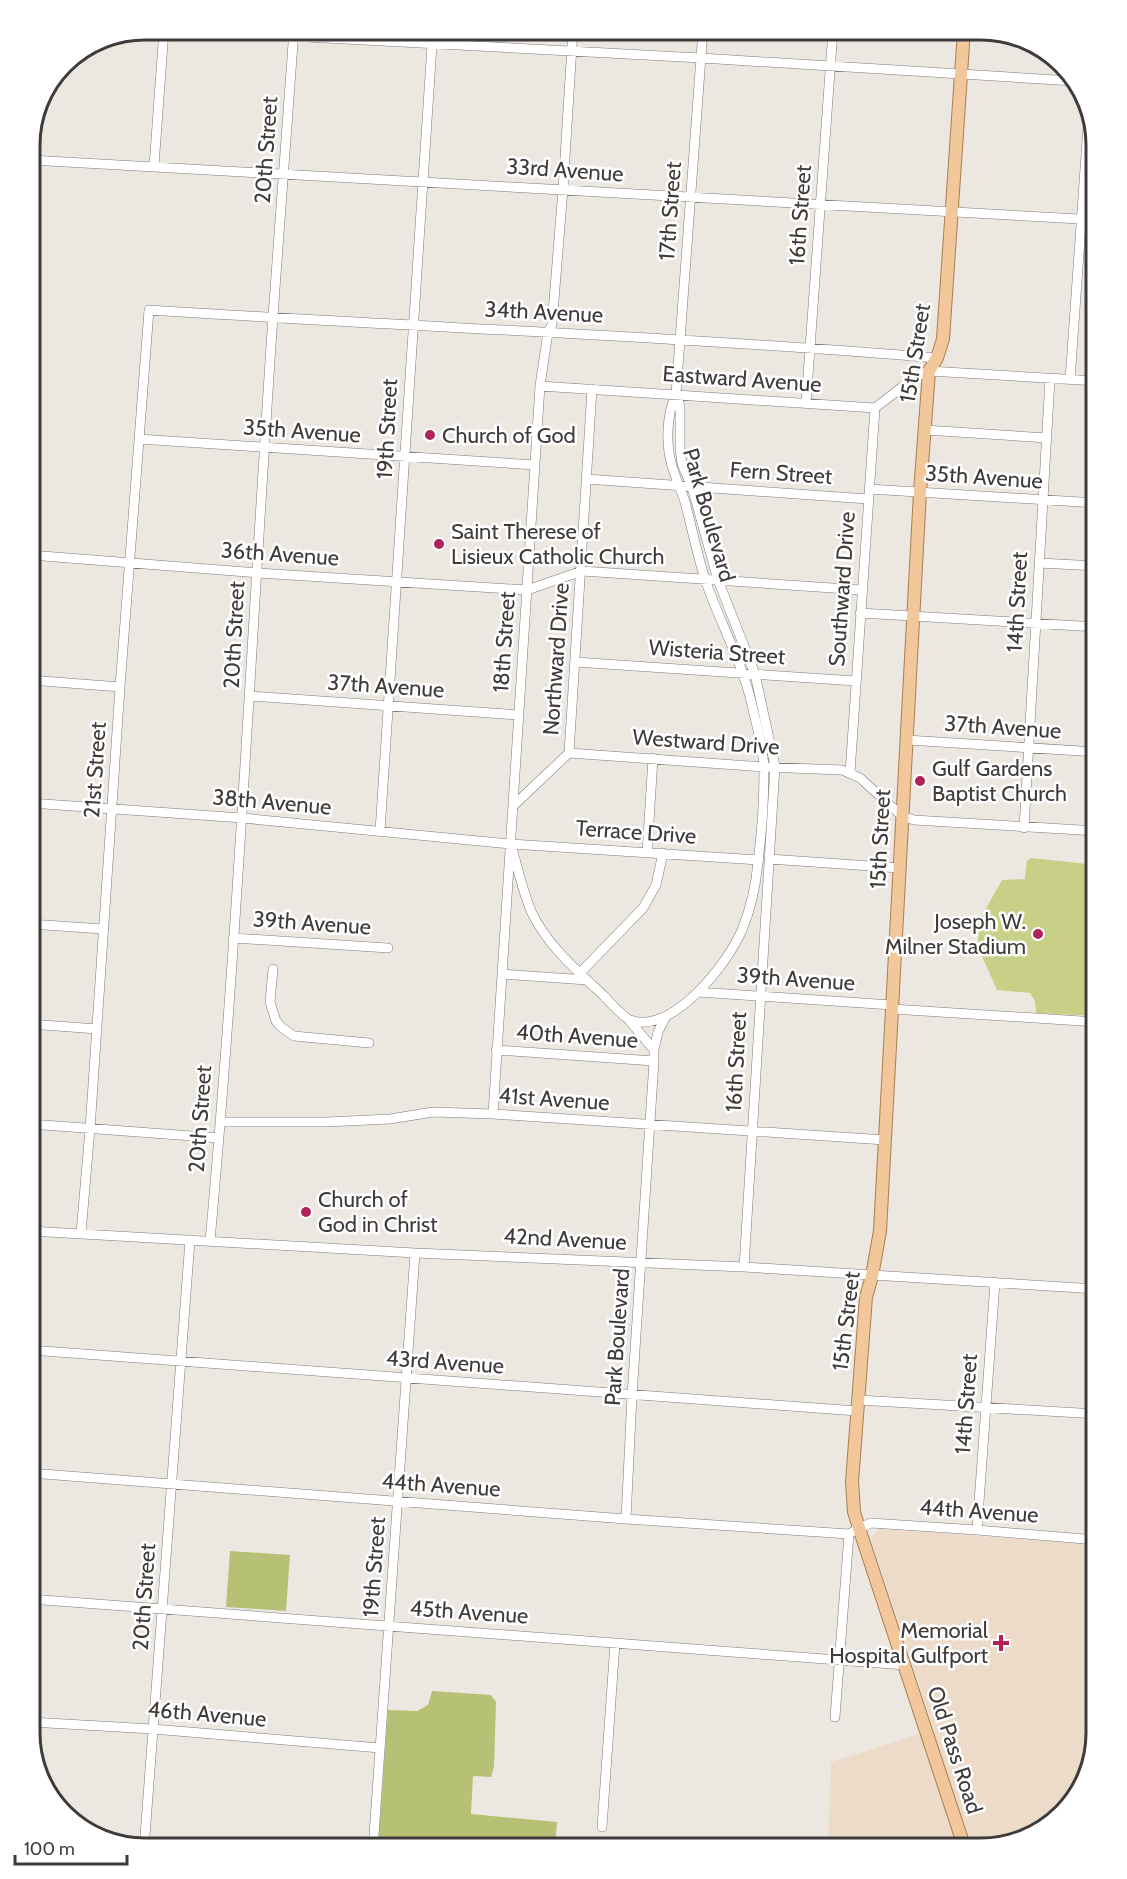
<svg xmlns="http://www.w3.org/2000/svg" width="1127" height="1879" font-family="Cabin,sans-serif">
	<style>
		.medical { fill: #eddbca }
		.green { fill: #c7d086 }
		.forest { fill: #b7c175 }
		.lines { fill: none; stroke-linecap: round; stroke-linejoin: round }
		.minor-casing { stroke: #7f7a76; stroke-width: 10 }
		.major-casing { stroke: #ac7e4e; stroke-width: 14 }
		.minor { stroke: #fff; stroke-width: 9 }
		.major { stroke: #f1c79b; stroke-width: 12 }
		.poi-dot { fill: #b12259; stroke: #fff; stroke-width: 2 }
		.labels { text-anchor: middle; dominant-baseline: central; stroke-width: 5; stroke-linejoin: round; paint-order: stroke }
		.street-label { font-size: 22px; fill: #3e3b3a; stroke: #fff }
		.poi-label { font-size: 22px; fill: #3e3b3a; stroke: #fff; text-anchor: start }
		.rim { fill: none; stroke: #3e3b3a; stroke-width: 3 }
	</style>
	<rect width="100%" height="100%" fill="#ede7e2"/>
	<path class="medical" d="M881,1529L1087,1544L1094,1550L1097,1557V1734L1078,1798L1032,1837L982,1849H828L831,1762L934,1729L871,1539L877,1530Z"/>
	<path class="green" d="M1031,858L1097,865V1016L1036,1013L1035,1001L1030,993L997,990L978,947L979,921L1002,880L1025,879L1027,861Z"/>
	<path class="forest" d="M230,1551L290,1555L286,1611L226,1607Z
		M432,1691L491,1695L496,1702L494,1767L491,1777L473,1776L471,1814L557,1822L555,1849H378L388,1710L417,1711L428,1705Z"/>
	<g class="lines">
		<defs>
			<path id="minor" d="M176,30L701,58L1073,81
				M30,160L1097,220
				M154,166L164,30
				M1070,380L1089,112
				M540,386L875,408L915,377L929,371L1097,381
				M676,394L680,406V449L682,464L692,487L718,580L755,674L775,766L744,1267
				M806,403L833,30
				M925,430L1047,438
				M139,439L535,465
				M586,479L868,499
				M869,489L1097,503
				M30,555L258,573L527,590L582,571L862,590
				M1039,563L1097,566
				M860,613L1097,627
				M575,662L856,681
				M30,680L120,687
				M250,696L519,715
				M907,740L1097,752
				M569,753L592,389
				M850,773L875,408
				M30,803L242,818L511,844L759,860
				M513,806L569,753L764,767L842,770L860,778L902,816L914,820L1097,831
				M1024,828L1050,379
				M380,831L433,30
				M511,844C517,866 522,889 531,911C546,944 577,971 603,995C609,1001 623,1017 630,1020C673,1035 728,963 742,930C751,908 756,885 758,862C762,832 764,799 764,769C764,751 756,723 752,705C742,661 719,621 705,579C697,554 692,528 685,502C682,492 677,482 674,472C665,448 666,416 676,394L703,30
				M647,853L653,758
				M769,859L900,868
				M30,924L103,929
				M233,938L388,948
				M273,969L270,1002L276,1021L281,1027L294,1036L369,1043
				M580,973L643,908L656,885L663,853
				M502,974L587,980
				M698,992L892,1005
				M892,1009L1097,1022
				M30,1024L97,1029
				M496,1050L654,1061
				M654,1050L658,1032L666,1016
				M493,1114L540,386L548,332L552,325L563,189L573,30
				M220,1122H326L390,1119L433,1112L493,1114L885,1140
				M30,1124L219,1138
				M30,1231L415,1253L744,1267L1097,1289
				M81,1233L90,1129L120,687L149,310C411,327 675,336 937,358
				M210,1241C238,933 252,625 273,316C280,221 287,125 294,30
				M30,1350L857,1411
				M858,1400L1097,1414
				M30,1473L626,1519L849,1534
				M626,1519L632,1396L654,1061V1050L629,1020
				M977,1530L995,1282
				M30,1599L905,1665
				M835,1717L849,1534L859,1528L871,1523L977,1530L1097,1540
				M30,1722L153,1729L380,1748
				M602,1827L615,1643
				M144,1849L190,1240
				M373,1849L415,1253"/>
			<path id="major" d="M964,30L943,339L937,358L929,371L920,492L880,1231L872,1276L866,1297L852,1482L854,1512L859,1528L965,1849"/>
		</defs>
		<use href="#minor" class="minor-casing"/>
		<use href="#major" class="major-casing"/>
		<use href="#minor" class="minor"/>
		<use href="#major" class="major"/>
	</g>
	<g class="poi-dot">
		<circle cx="430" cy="435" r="6"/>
		<circle cx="439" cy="544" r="6"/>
		<circle cx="920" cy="781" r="6"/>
		<circle cx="1038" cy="934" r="6"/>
		<circle cx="306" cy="1212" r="6"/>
		<path d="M998 1634h6v6h6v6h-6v6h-6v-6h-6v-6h6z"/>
	</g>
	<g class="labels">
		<g class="street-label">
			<text transform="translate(266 150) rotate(-86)">20th Street</text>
			<text transform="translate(565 170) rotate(4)">33rd Avenue</text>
			<text transform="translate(670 211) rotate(-86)">17th Street</text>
			<text transform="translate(800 215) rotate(-86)">16th Street</text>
			<text transform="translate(544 312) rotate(3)">34th Avenue</text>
			<text transform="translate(915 353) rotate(-81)">15th Street</text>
			<text transform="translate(742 379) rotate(4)">Eastward Avenue</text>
			<text transform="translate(387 429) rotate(-87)">19th Street</text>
			<text transform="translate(302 431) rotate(4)">35th Avenue</text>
			<text transform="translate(781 473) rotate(4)">Fern Street</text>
			<text transform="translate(984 477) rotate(4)">35th Avenue</text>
			<text transform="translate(709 515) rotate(74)">Park Boulevard</text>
			<text transform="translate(280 554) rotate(4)">36th Avenue</text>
			<text transform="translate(842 589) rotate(-86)">Southward Drive</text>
			<text transform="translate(1017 602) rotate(-87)">14th Street</text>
			<text transform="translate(234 635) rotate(-87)">20th Street</text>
			<text transform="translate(504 642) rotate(-86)">18th Street</text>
			<text transform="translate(717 652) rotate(4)">Wisteria Street</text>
			<text transform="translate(556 659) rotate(-86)">Northward Drive</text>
			<text transform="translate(386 686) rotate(4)">37th Avenue</text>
			<text transform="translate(1003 727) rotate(4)">37th Avenue</text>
			<text transform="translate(706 742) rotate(4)">Westward Drive</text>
			<text transform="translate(95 770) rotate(-86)">21st Street</text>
			<text transform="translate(272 802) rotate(5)">38th Avenue</text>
			<text transform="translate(636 832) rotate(4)">Terrace Drive</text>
			<text transform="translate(880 839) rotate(-87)">15th Street</text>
			<text transform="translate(312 923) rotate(4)">39th Avenue</text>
			<text transform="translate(796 979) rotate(4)">39th Avenue</text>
			<text transform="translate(577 1036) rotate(4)">40th Avenue</text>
			<text transform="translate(736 1062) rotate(-87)">16th Street</text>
			<text transform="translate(554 1099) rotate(4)">41st Avenue</text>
			<text transform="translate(200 1119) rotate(-86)">20th Street</text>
			<text transform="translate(565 1239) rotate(3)">42nd Avenue</text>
			<text transform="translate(846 1321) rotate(-83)">15th Street</text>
			<text transform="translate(617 1337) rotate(-86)">Park Boulevard</text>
			<text transform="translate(445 1362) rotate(4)">43rd Avenue</text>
			<text transform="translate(966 1404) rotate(-86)">14th Street</text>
			<text transform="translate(441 1485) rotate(4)">44th Avenue</text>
			<text transform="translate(979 1511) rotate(4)">44th Avenue</text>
			<text transform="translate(374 1567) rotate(-86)">19th Street</text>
			<text transform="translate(144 1597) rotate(-86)">20th Street</text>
			<text transform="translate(469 1612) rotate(4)">45th Avenue</text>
			<text transform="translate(207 1714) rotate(5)">46th Avenue</text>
			<text transform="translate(955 1750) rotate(72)">Old Pass Road</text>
		</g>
		<g class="poi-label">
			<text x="442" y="435">Church of God</text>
			<text x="451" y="531">Saint Therese of<tspan x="451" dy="25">Lisieux Catholic Church</tspan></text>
			<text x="932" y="768">Gulf Gardens<tspan x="932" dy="25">Baptist Church</tspan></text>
			<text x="1026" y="921" text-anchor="end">Joseph W.<tspan x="1026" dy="25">Milner Stadium</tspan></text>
			<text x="318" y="1199">Church of<tspan x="318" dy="25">God in Christ</tspan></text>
			<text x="988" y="1630" text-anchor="end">Memorial<tspan x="988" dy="25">Hospital Gulfport</tspan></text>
		</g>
	</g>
	<path d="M0 0H1127V1879H0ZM145 40H981A105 105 0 0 1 1086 145V1733A105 105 0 0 1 981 1838H145A105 105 0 0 1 40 1733V145A105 105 0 0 1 145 40Z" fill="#fff" fill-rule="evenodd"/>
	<path class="rim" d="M145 40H981A105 105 0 0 1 1086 145V1733A105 105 0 0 1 981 1838H145A105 105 0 0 1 40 1733V145A105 105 0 0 1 145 40Z"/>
	<path d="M15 1855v9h112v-9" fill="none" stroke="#3e3b3a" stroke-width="3"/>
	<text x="24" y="1855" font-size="18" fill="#3e3b3a" stroke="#ffffff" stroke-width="4.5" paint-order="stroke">100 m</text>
</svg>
